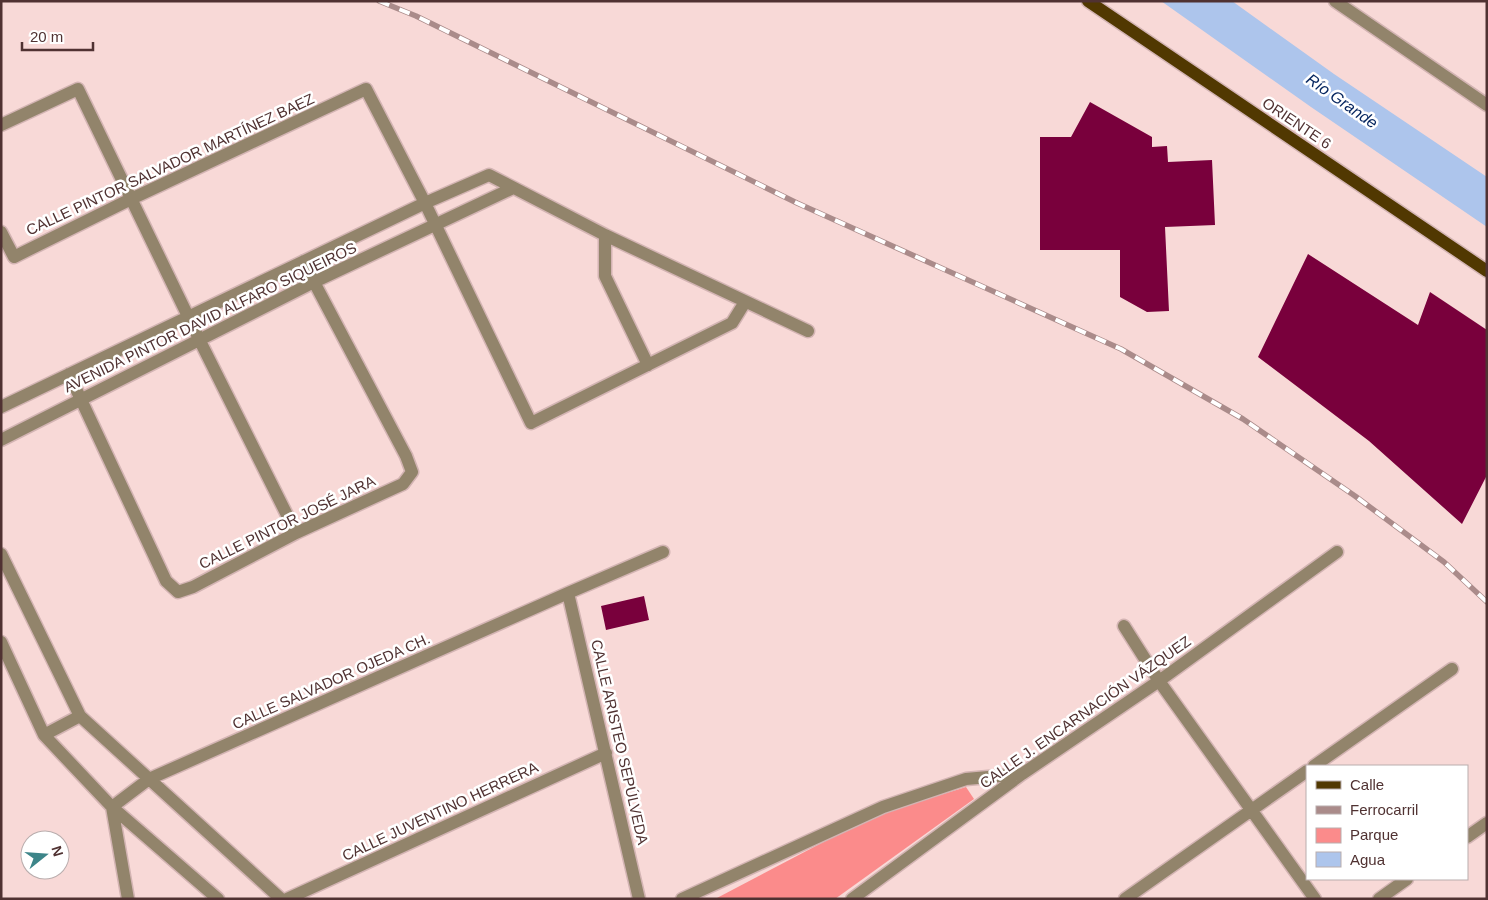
<svg xmlns="http://www.w3.org/2000/svg" width="1488" height="900" font-family="Helvetica,sans-serif">
	<style>
		.green { fill: #fb8b8b }
		.water { fill: #adc5ec }
		.building { fill: #79003c }
		.lines { fill: none; stroke-linecap: round; stroke-linejoin: round }
		.minor-casing { stroke: #d3b4b3; stroke-width: 15 }
		.major-casing { stroke: #d3b4b3; stroke-width: 15 }
		.minor { stroke: #92846b; stroke-width: 12 }
		.major { stroke: #513801; stroke-width: 12 }
		.rail-casing { stroke: #aa8b8a; stroke-width: 5.5 }
		.rail { stroke: #fff; stroke-width: 4; stroke-dasharray: 11; stroke-linecap: butt }
		.labels { text-anchor: middle; dominant-baseline: central; stroke-width: 5; stroke-linejoin: round; paint-order: stroke }
		.street-label { font-size: 15px; fill: #503232; stroke: #fff }
		.water-label { font-size: 16px; font-style: italic; fill: #04245e; stroke: #fff }
	</style>
	<rect width="100%" height="100%" fill="#f8d9d7"/>
	<path class="green" d="M966,787L974,799L835,899H715L875,815Z"/>
	<path class="water" d="M1161,1H1232L1334,74L1487,177V227L1311,107Z"/>
	<path class="building" d="M1090,102L1152,137V147L1167,146L1168,162L1212,160L1215,225L1165,227L1169,311L1147,312L1120,297V250H1040V137H1071Z
		M1308,254L1418,325L1430,292L1487,330V475L1462,524L1369,441L1258,357Z
		M644,596L649,620L606,630L601,606Z"/>
	<g class="lines">
		<defs>
			<path id="minor" d="M1335,1L1487,105
				M1,125L78,89L200,341L296,533
				M1,232L14,257L131,199L366,89L425,203L531,423L732,323L745,302
				M605,235V276L648,365
				M69,374L166,581L178,592L193,587L296,533L403,484L412,472L406,456L314,282L304,261
				M1,407L425,203L489,175L605,235L808,331
				M1,440L314,282L513,188
				M1,554L80,716L281,899
				M568,593L639,899
				M1124,626L1159,681L1315,899
				M1,642L44,735L112,807L218,899
				M44,735L80,716
				M1314,766L1452,669
				M1467,837L1487,823
				M128,899L112,807L149,779L568,593L663,552
				M287,899L606,753
				M682,899L883,807L966,779L1022,774
				M852,899L1022,774L1159,681L1337,552
				M1125,899L1307,771
				M1379,899L1407,879"/>
			<path id="major" d="M1088,1L1487,271"/>
		</defs>
		<use href="#minor" class="minor-casing"/>
		<use href="#major" class="major-casing"/>
		<use href="#minor" class="minor"/>
		<use href="#major" class="major"/>
		<defs>
			<path id="rail" d="M379,1L416,16L797,203L1121,349L1243,419L1355,496L1444,562L1487,602"/>
		</defs>
		<use href="#rail" class="rail-casing"/>
		<use href="#rail" class="rail"/>
	</g>
	<g class="labels">
		<g class="street-label">
			<text transform="translate(1297 123) rotate(34)">ORIENTE 6</text>
			<text transform="translate(170 164) rotate(-25)">CALLE PINTOR SALVADOR MARTÍNEZ BAEZ</text>
			<text transform="translate(210 317) rotate(-26)">AVENIDA PINTOR DAVID ALFARO SIQUEIROS</text>
			<text transform="translate(287 522) rotate(-26)">CALLE PINTOR JOSÉ JARA</text>
			<text transform="translate(331 681) rotate(-24)">CALLE SALVADOR OJEDA CH.</text>
			<text transform="translate(1085 712) rotate(-35)">CALLE J. ENCARNACIÓN VÁZQUEZ</text>
			<text transform="translate(620 742) rotate(77)">CALLE ARISTEO SEPÚLVEDA</text>
			<text transform="translate(440 811) rotate(-25)">CALLE JUVENTINO HERRERA</text>
		</g>
		<g class="water-label">
			<text transform="translate(1342 101) rotate(35)">Río Grande</text>
		</g>
	</g>
	<rect width="1488" height="900" fill="none" stroke="#503232" stroke-width="5"/>
	<rect x="1306" y="765" width="162" height="115" fill="#ffffff" stroke="#b9adad"/>
	<rect x="1316" y="781" width="25" height="8" fill="#513801" stroke="#b9adad"/>
	<text x="1350" y="790" font-size="15" fill="#503232">Calle</text>
	<rect x="1316" y="806" width="25" height="8" fill="#aa8b8a" stroke="#b9adad"/>
	<text x="1350" y="815" font-size="15" fill="#503232">Ferrocarril</text>
	<rect x="1316" y="828" width="25" height="15" fill="#fb8b8b" stroke="#b9adad"/>
	<text x="1350" y="840" font-size="15" fill="#503232">Parque</text>
	<rect x="1316" y="852" width="25" height="15" fill="#adc5ec" stroke="#b9adad"/>
	<text x="1350" y="865" font-size="15" fill="#503232">Agua</text>
	<g transform="translate(45 855) rotate(73)"><circle r="24" fill="#ffffff" stroke="#b9adad"/>
	<path d="M0-4L9 19L0 12L-9 19Z" fill="#3d8589"/>
	<text y="-8" font-size="14" font-weight="bold" text-anchor="middle" fill="#503232">N</text>
	</g>
	<path d="M22 42v8h71v-8" fill="none" stroke="#503232" stroke-width="2.5"/>
	<text x="30" y="42" font-size="15" fill="#503232" stroke="#ffffff" stroke-width="4" paint-order="stroke">20 m</text>
</svg>
